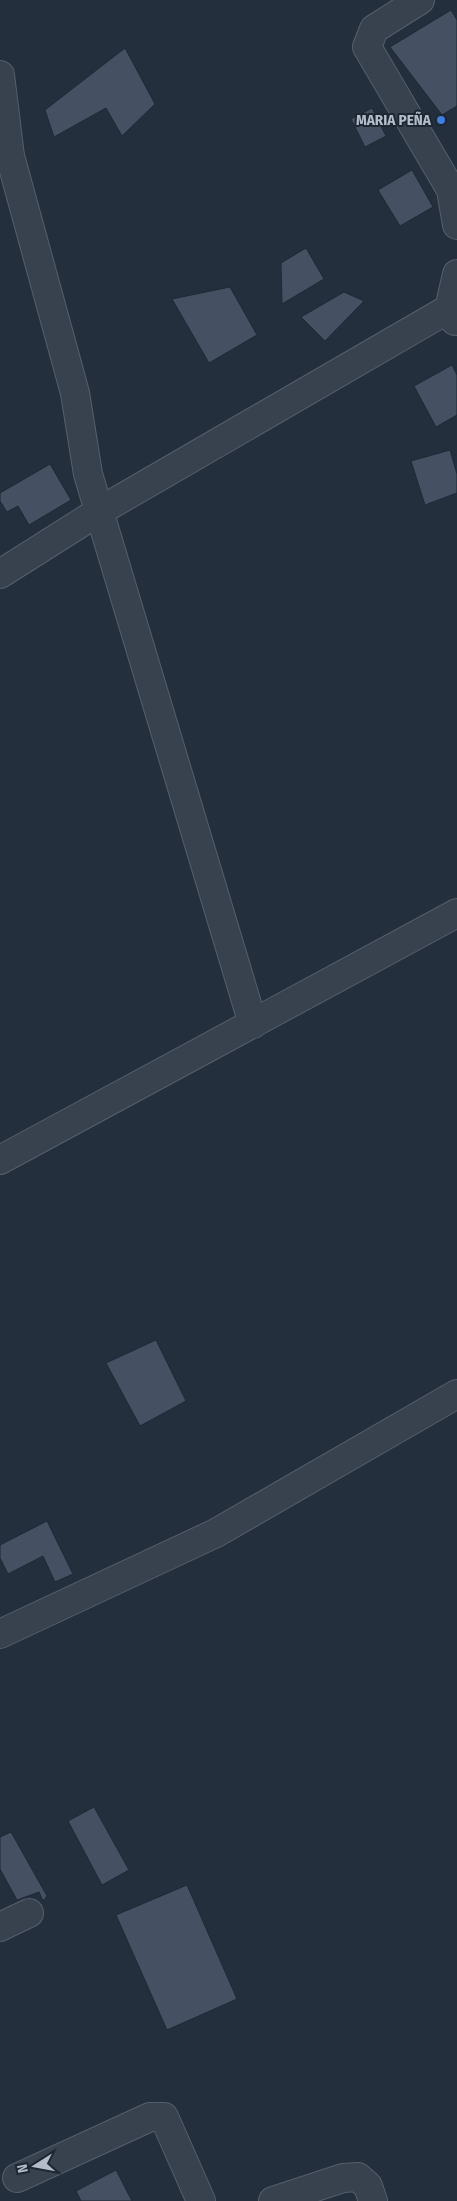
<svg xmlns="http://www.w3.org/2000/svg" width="457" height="2201" font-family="'Fira Sans Condensed',sans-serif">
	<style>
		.building { fill: #455162; stroke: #1f2835 }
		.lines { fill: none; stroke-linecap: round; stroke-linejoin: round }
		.minor-casing { stroke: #565f6c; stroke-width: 30 }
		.minor { stroke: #38414e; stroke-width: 28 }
		.shop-dot { fill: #3f7fe0; stroke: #1d2633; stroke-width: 2 }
		.labels { text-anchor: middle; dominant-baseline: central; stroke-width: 4; stroke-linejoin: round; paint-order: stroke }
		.poi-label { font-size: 15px; font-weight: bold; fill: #b4bcc9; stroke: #1d2633; text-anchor: end }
	</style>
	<rect width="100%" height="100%" fill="#242f3e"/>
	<path class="building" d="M451,10L457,20V106L442,115L390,47Z
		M125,48L155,104L122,136L106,108L54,137L45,110Z
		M372,108L386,136L365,147L351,119Z
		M412,170L433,207L400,226L378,190Z
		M306,248L324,279L282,304L281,263Z
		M230,287L257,335L209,363L172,299Z
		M344,292L364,301L325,341L301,317Z
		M452,365L457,375V415L436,427L414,386Z
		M450,450L457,474V493L425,505L411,461Z
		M50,464L71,500L29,525L18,506L7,512L0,501V493Z
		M156,1340L186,1401L140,1426L106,1363Z
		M47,1521L73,1574L55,1582L43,1556L8,1574L0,1558V1545Z
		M94,1807L129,1870L102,1885L68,1821Z
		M11,1832L47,1896L43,1901L39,1892L17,1900L0,1869V1837Z
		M187,1885L237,1999L167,2030L116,1915Z
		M116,2170L132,2201H81L76,2191Z"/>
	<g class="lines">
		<defs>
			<path id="minor" d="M420,0L374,29L367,47L451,190L457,225
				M0,75L10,156L75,393L88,474L253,1024
				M455,321L449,309L457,274
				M0,574L98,512L457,304
				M0,1160L457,913
				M0,1634L216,1533L457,1394
				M0,1927L29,1913
				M17,2178L150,2117H164L201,2201
				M273,2201L343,2178L358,2177L368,2186L373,2201"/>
		</defs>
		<use href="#minor" class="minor-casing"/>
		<use href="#minor" class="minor"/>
	</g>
	<circle class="shop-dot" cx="441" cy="120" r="5"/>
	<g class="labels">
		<g class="poi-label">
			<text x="431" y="120">MARIA PEÑA</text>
		</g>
	</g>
	<g transform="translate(35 2166) rotate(259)" stroke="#1d2633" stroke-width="4" paint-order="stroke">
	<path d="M0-4L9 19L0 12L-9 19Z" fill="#b4bcc9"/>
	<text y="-8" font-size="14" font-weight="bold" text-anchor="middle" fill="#b4bcc9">N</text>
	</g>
</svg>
